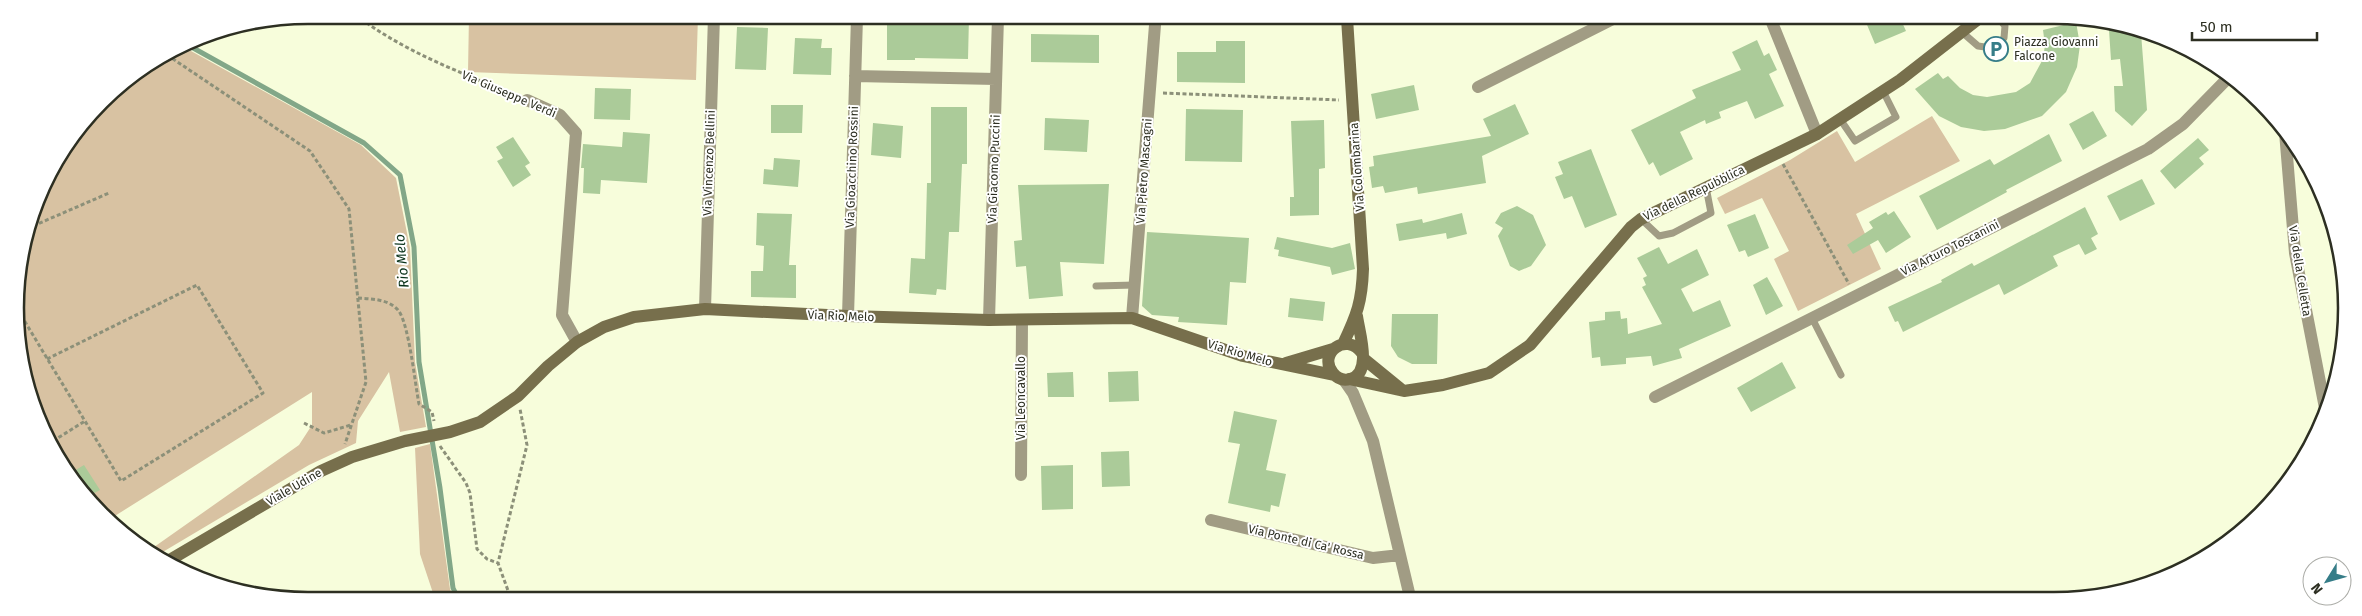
<svg xmlns="http://www.w3.org/2000/svg" width="2362" height="616" font-family="'Fira Sans',sans-serif">
	<style>
		.green { fill: #d8c2a2 }
		.lines { fill: none; stroke-linecap: round; stroke-linejoin: round }
		.stream { stroke: #82a788; stroke-width: 5 }
		.building { fill: #abcb99 }
		.path { stroke: #8c9079; stroke-width: 3; stroke-dasharray: 4 2.5; stroke-linecap: butt }
		.lane { stroke: #a19c84; stroke-width: 7 }
		.street { stroke: #a19c84; stroke-width: 12 }
		.secondary { stroke: #776f4c; stroke-width: 12 }
		.labels { text-anchor: middle; dominant-baseline: central; stroke-width: 4; stroke-linejoin: round; paint-order: stroke }
		.poi-label { font-size: 12px; fill: #2d2f22; stroke: #fff; text-anchor: start }
		.street-label { font-size: 12px; fill: #2d2f22; stroke: #fff }
		.water-label { font-size: 14px; font-style: italic; fill: #09321a; stroke: #fff }
		.rim { fill: none; stroke: #2d2f22; stroke-width: 2.5 }
	</style>
	<rect width="100%" height="100%" fill="#f7fddb"/>
	<path class="green" d="M469,15L698,16L696,80L468,72Z
		M182,46L361,145L396,178L410,248L415,362L426,427L400,432L389,372L358,421L356,443L309,465L156,556L147,552L299,445L312,425V392L110,519L75,486L25,384L16,289L45,178L115,88Z
		M1932,116L1960,161L1856,214L1881,269L1798,311L1774,259L1789,251L1762,198L1725,214L1717,198L1790,160L1837,131L1855,162Z
		M430,444L450,589L453,596H434L420,554L415,448Z"/>
	<g class="lines">
		<path class="stream" d="M186,44L364,143L400,175L414,247L419,362L440,488L453,588L457,596"/>
	</g>
	<path class="building" d="M935,17H969L968,59L915,58V60H887V21H935Z
		M1865,20H1901L1906,31L1875,44Z
		M2076,22L2080,45L2077,67L2066,92L2042,116L2005,129L1984,131L1961,127L1939,116L1915,89L1938,73L1943,79L1948,76L1960,88L1973,95L1987,97L2016,92L2030,83L2043,59L2045,45L2043,30Z
		M737,27L768,28L766,70L735,69Z
		M2130,28L2141,33L2147,110L2132,126L2115,111L2114,86H2123L2120,59L2111,60L2109,30Z
		M1031,34L1099,35V63L1031,62Z
		M795,38L822,39L821,48H832L831,75L793,74Z
		M1757,40L1764,56L1769,53L1777,70L1769,74L1784,106L1755,119L1747,101L1719,112L1721,118L1706,124L1705,120L1680,132L1693,159L1660,176L1653,162L1649,165L1631,130L1696,98L1692,90L1741,70L1732,52Z
		M1216,41H1245V83L1177,82V52H1216Z
		M1414,85L1419,110L1376,119L1371,94Z
		M595,88L631,89L630,120L594,119Z
		M1515,104L1529,134L1482,156L1486,183L1418,194L1417,187L1385,193L1383,186L1372,188L1369,167L1374,166L1373,156L1491,136L1483,119Z
		M771,105H803L802,133H771Z
		M931,107H967V164H962L959,232H949L946,290L937,289L936,295L909,293L911,258L925,259L927,183H931Z
		M1186,109L1243,110L1242,162L1185,161Z
		M2093,111L2107,136L2083,150L2069,124Z
		M1045,118L1089,120L1087,152L1044,150Z
		M1324,120L1325,168L1319,169V215L1290,216V197H1294L1291,121Z
		M873,123L903,126L901,158L871,155Z
		M623,132L650,134L647,183L601,180L600,194L583,193L584,168H581L583,144L622,147Z
		M2049,134L2062,161L2006,190L2007,192L1937,230L1919,196L1990,159L1994,165Z
		M513,137L530,163L525,166L531,175L513,187L497,161L503,158L496,147Z
		M2198,138L2209,150L2199,158L2204,164L2175,189L2160,171Z
		M1591,149L1617,215L1585,228L1572,196L1564,199L1555,177L1563,174L1558,162Z
		M774,158L800,160L798,187L763,184L764,169L773,170Z
		M2142,179L2155,204L2120,221L2107,196Z
		M1109,184L1104,264L1060,262L1063,296L1029,299L1026,266L1016,267L1014,241L1022,240L1018,185Z
		M1517,206L1533,215L1546,245L1531,266L1519,271L1510,266L1498,236L1503,228L1495,223L1501,213Z
		M2085,207L2098,234L2091,238L2097,249L2085,255L2079,244L2053,256L2058,266L2004,295L1999,284L1903,332L1898,321L1895,322L1888,307L1942,282L1941,280L1972,263L1974,266Z
		M1894,211L1911,237L1886,253L1878,240L1853,254L1847,245L1873,228L1869,222L1886,212L1888,215Z
		M757,213L792,214L789,265H796V298L751,297V271H763L764,246L756,245Z
		M1462,213L1467,234L1447,239L1446,233L1399,241L1396,224L1422,219L1423,223Z
		M1755,214L1769,248L1748,257L1745,250L1739,252L1727,225Z
		M1147,232L1249,238L1246,283L1230,282L1227,325L1178,322L1179,317L1152,315L1142,306Z
		M1277,237L1332,248L1350,243L1355,269L1332,275L1330,267L1278,256L1279,250L1274,249Z
		M1659,247L1668,264L1697,249L1709,275L1681,289L1693,312L1720,300L1731,326L1679,349L1682,358L1653,366L1651,356L1626,358V364L1601,366L1600,357L1592,358L1589,322L1605,320V312L1620,311L1621,319L1627,318L1628,334L1662,324L1642,287L1646,285L1643,278L1647,276L1637,258Z
		M1767,277L1783,306L1766,315L1753,285Z
		M1290,298L1325,302L1323,321L1288,317Z
		M1392,314H1438L1437,364H1412L1398,357L1391,346Z
		M1782,362L1796,388L1751,412L1737,388Z
		M1138,371L1139,401L1109,402L1108,372Z
		M1073,372L1074,397H1048L1047,373Z
		M1234,411L1277,420L1266,470L1286,474L1279,507L1271,505L1270,512L1228,503L1240,444L1228,442Z
		M1129,451L1130,486L1102,487L1101,452Z
		M84,465L100,490L87,497L75,486L69,474Z
		M1073,465V509L1042,510L1041,466Z"/>
	<g class="lines">
		<path class="path" d="M356,15C404,52 460,72 515,95
			M167,55L310,151L349,209L366,382L345,444
			M1163,93L1339,100
			M1783,164L1849,284
			M33,226L109,193
			M358,298C372,299 388,299 398,310C409,323 415,384 419,404L432,412L434,421
			M18,310C52,367 87,424 121,481L263,393L197,285L47,359
			M304,423L324,433L351,425
			M53,441L85,421
			M440,446L466,483L470,493L477,549L487,559L498,563
			M510,596L498,563L527,445L520,409"/>
		<path class="lane" d="M1963,33L1978,46L1992,48L2004,38L2005,26L2000,20
			M1840,119L1855,141L1896,117L1883,91
			M1641,219L1659,236L1673,233L1711,213L1706,187
			M1096,286L1135,285
			M1812,318L1841,375"/>
		<path class="street" d="M1771,20L1817,134
			M855,76L996,79
			M1478,87L1613,19
			M527,100L560,115L576,133L562,315L577,342
			M2285,132L2295,253L2325,408
			M705,309L714,16
			M848,316L857,17
			M1132,318L1155,25
			M989,320L998,17
			M1344,380L1353,393L1373,441L1410,597
			M1655,397L2148,149L2183,124L2229,77
			M1021,475L1022,320
			M1211,520L1373,558L1400,555"/>
		<path class="secondary" d="M1357,316C1359,332 1373,374 1350,379C1343,381 1337,378 1333,373C1317,354 1346,331 1362,353
			M1343,344C1357,315 1362,301 1363,269L1347,18
			M1364,359L1402,390
			M1286,363L1333,349
			M1349,379L1404,391L1443,385L1489,373L1530,345L1631,227L1641,219L1817,134L1900,80L1977,20
			M168,561L321,471L352,457L405,441L450,432L480,422L518,396L548,366L577,342L604,327L634,317L705,309L848,316L989,320L1132,318L1243,356L1334,375"/>
	</g>
	<defs>
		<symbol id="parking-ring" viewBox="-11 -11 22 22"><circle r="9.5" fill="#fff" stroke="#367d88" stroke-width="1.5"/><path d="M-3.5-5.5H1a3.5 3.5 0 0 1 0 7H-1V5.5H-3.5ZM-1-3.4V-.6H.8a1.4 1.4 0 0 0 0-2.8Z" fill="#367d88"/></symbol>
	</defs>
	<g fill-rule="evenodd">
		<use href="#parking-ring" x="1982" y="35" width="28" height="28"/>
	</g>
	<g class="labels">
		<g class="poi-label">
			<text x="2014" y="42">Piazza Giovanni<tspan x="2014" dy="14">Falcone</tspan></text>
		</g>
		<g class="street-label">
			<text transform="translate(509 94) rotate(23)">Via Giuseppe Verdi</text>
			<text transform="translate(709 163) rotate(-88)">Via Vincenzo Bellini</text>
			<text transform="translate(852 167) rotate(-88)">Via Gioacchino Rossini</text>
			<text transform="translate(1357 167) rotate(-94)">Via Colombarina</text>
			<text transform="translate(994 169) rotate(-88)">Via Giacomo Puccini</text>
			<text transform="translate(1144 171) rotate(-86)">Via Pietro Mascagni</text>
			<text transform="translate(1694 193) rotate(-26)">Via della Repubblica</text>
			<text transform="translate(1950 248) rotate(-27)">Via Arturo Toscanini</text>
			<text transform="translate(2300 271) rotate(81)">Via della Celletta</text>
			<text transform="translate(841 316) rotate(2)">Via Rio Melo</text>
			<text transform="translate(1240 353) rotate(16)">Via Rio Melo</text>
			<text transform="translate(1021 398) rotate(-90)">Via Leoncavallo</text>
			<text transform="translate(294 487) rotate(-30)">Viale Udine</text>
			<text transform="translate(1306 542) rotate(13)">Via Ponte di Ca' Rossa</text>
		</g>
		<g class="water-label">
			<text transform="translate(402 261) rotate(-95)">Rio Melo</text>
		</g>
	</g>
	<path d="M0 0H2362V616H0ZM308 24H2054A284 284 0 0 1 2338 308V308A284 284 0 0 1 2054 592H308A284 284 0 0 1 24 308V308A284 284 0 0 1 308 24Z" fill="#fff" fill-rule="evenodd"/>
	<path class="rim" d="M308 24H2054A284 284 0 0 1 2338 308V308A284 284 0 0 1 2054 592H308A284 284 0 0 1 24 308V308A284 284 0 0 1 308 24Z"/>
	<g transform="translate(2327 581) rotate(233)"><circle r="24" fill="#ffffff" stroke="#abaca7"/>
	<path d="M0-4L9 19L0 12L-9 19Z" fill="#367d88"/>
	<text y="-8" font-size="14" font-weight="bold" text-anchor="middle" fill="#2d2f22">N</text>
	</g>
	<path d="M2192 32v8h125v-8" fill="none" stroke="#2d2f22" stroke-width="2.5"/>
	<text x="2200" y="32" font-size="15" fill="#2d2f22" stroke="#ffffff" stroke-width="4" paint-order="stroke">50 m</text>
</svg>
